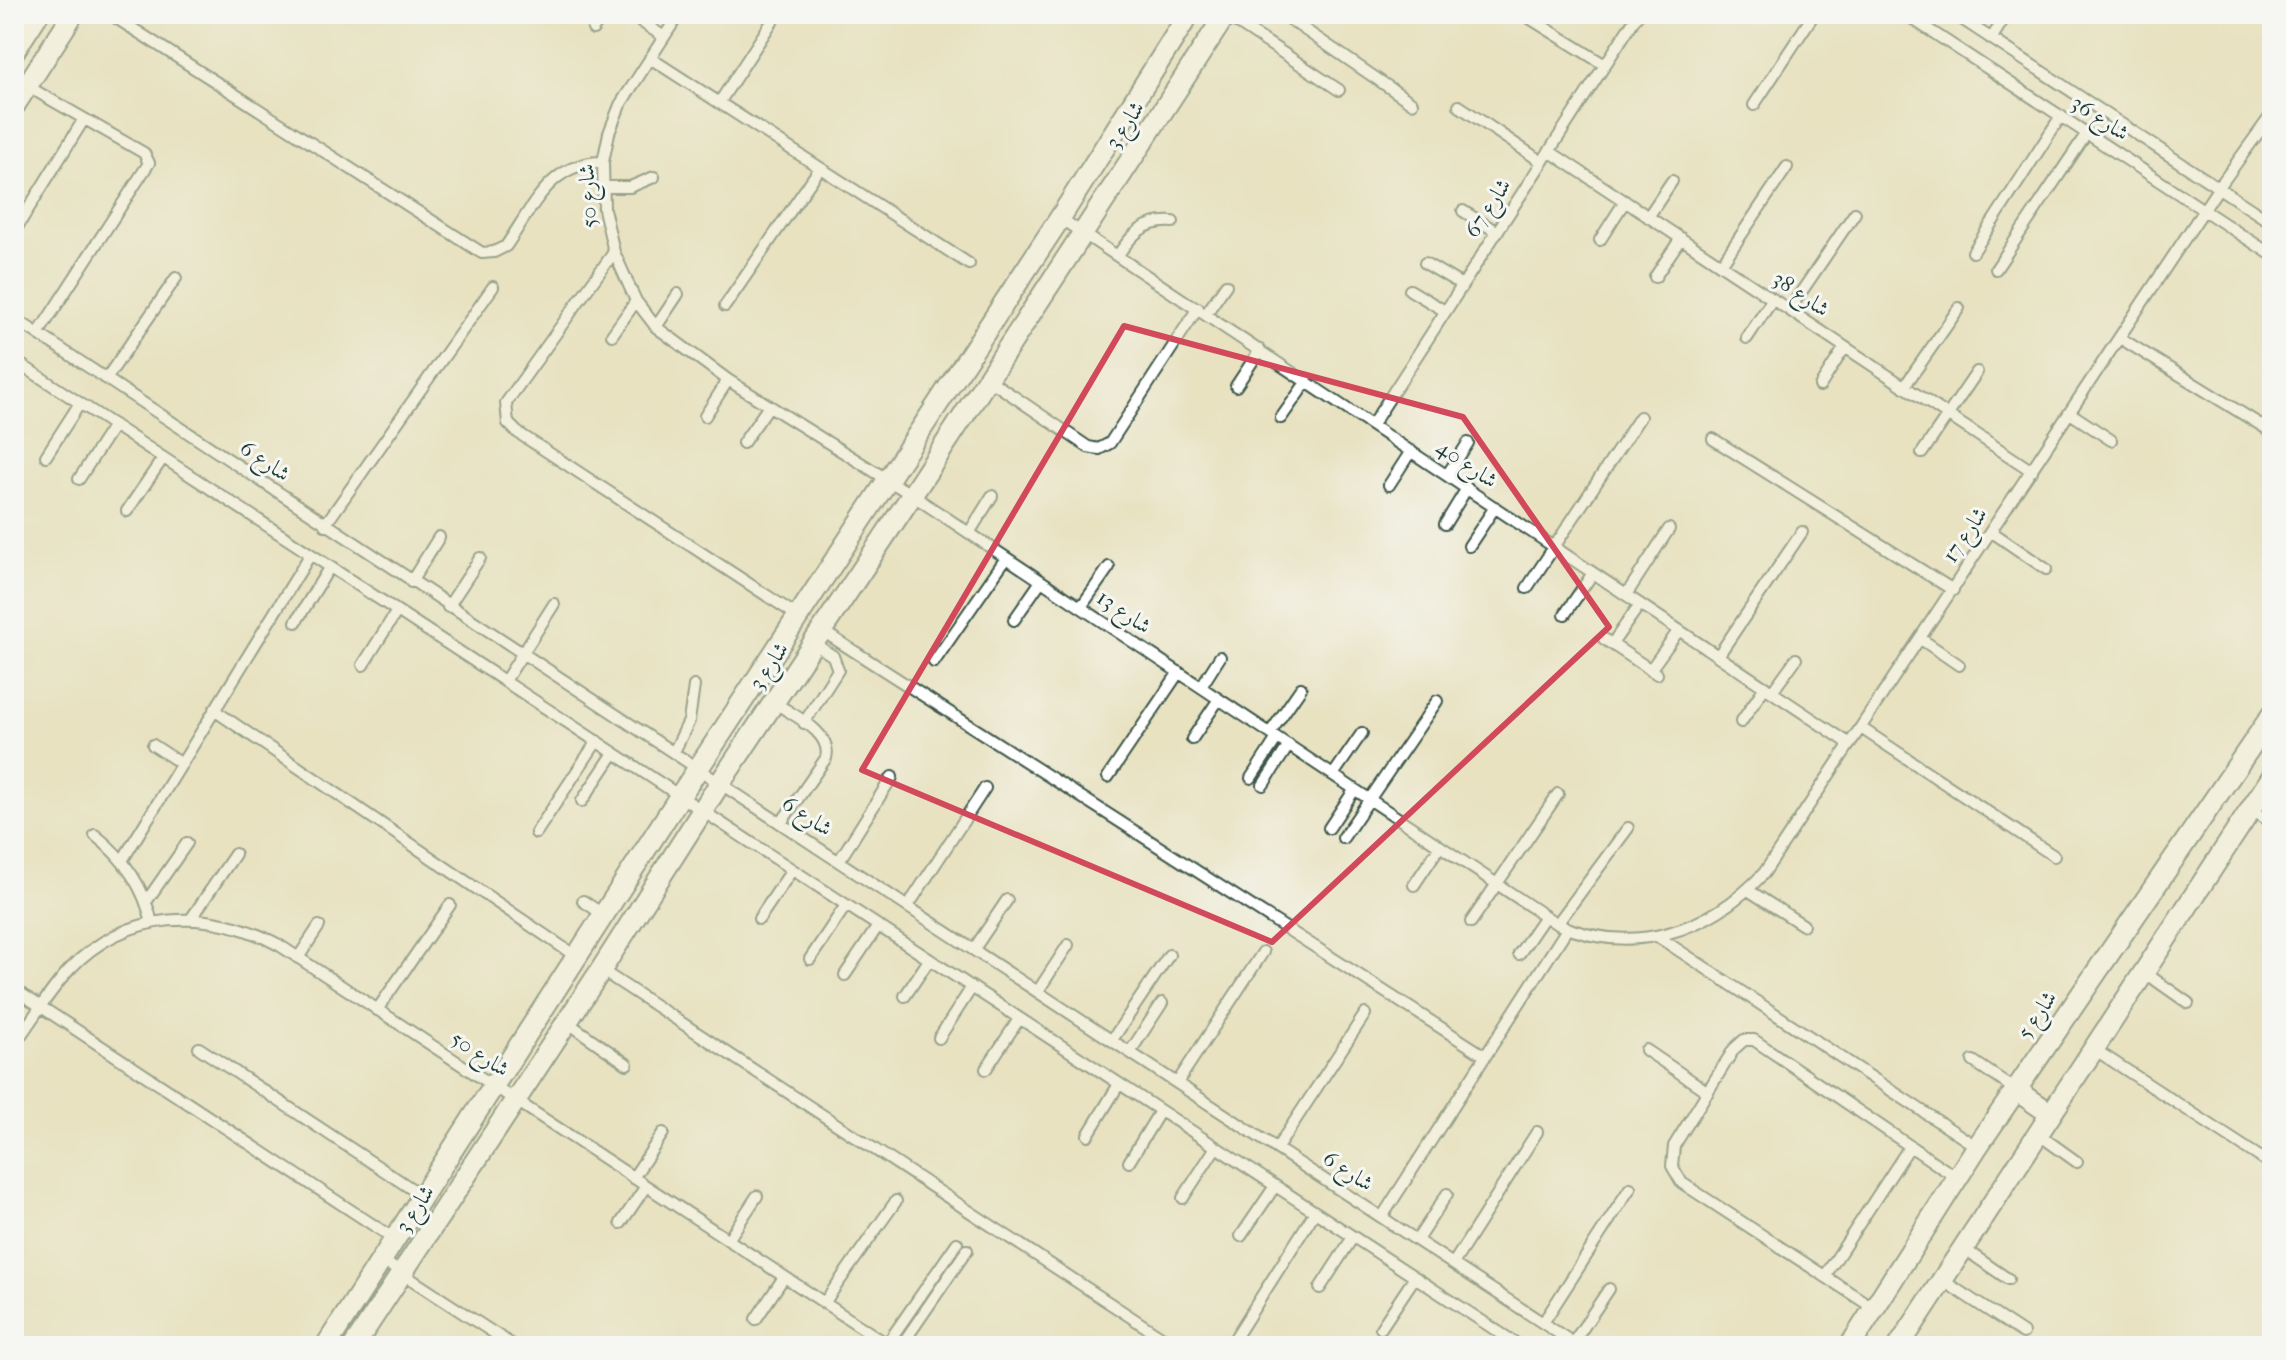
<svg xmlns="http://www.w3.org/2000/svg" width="2286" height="1360" font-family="'IM FELL French Canon',Amiri,serif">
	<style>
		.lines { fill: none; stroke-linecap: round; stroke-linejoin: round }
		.service-casing { stroke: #3d5649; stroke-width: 14 }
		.minor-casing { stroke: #3d5649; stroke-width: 24 }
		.service { stroke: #fff; stroke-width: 10 }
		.minor { stroke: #fff; stroke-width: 20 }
		.marked { fill: none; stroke: #d1495b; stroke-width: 6; stroke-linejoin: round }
		.labels { text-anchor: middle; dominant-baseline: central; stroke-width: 6; stroke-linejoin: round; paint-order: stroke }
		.street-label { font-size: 22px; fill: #1f3d34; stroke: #f6f6f2 }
	</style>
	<rect width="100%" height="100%" fill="#f6f6f2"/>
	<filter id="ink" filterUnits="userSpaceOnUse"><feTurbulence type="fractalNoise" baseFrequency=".0125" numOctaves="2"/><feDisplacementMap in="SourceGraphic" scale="16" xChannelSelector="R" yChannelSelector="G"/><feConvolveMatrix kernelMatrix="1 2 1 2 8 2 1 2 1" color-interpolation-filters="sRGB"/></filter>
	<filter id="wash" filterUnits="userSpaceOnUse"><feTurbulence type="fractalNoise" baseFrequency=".006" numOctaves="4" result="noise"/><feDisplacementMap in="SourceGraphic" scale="32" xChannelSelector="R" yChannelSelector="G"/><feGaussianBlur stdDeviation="1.8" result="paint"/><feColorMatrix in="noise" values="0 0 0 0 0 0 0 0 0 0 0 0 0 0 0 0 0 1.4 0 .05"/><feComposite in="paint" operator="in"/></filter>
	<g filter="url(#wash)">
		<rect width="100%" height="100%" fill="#e8e2c1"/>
	</g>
	<g filter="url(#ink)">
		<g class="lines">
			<defs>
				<path id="service" d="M110,14L482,253L494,252L506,246C533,207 550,162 603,162
					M630,14L664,37
					M679,14L620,105L609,133L603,162L604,209L614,252L636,301L656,327L728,380L912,495L1557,924C1633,957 1709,932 1764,873L2219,187L2272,114
					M1224,14L1339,90
					M1282,14L1412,103
					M1523,14L1605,65
					M1905,14L2272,255
					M1954,14L2272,223
					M593,29L603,14
					M1991,39L2007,14
					M650,58L969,264
					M27,86L144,153L149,163L38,334
					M719,103L777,14
					M1754,105L1814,14
					M1459,106L1542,162
					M1549,151L2032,471
					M603,187H630L654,177
					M1463,211L1497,232
					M1648,217L1672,181
					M1060,218L1850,744
					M14,232L84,119
					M1600,240L1625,201
					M614,252L506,403L508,423L517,432L798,616
					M1973,252L2061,116
					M1118,255C1132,234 1145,220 1173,222
					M1425,263L1462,285
					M1721,265L1787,167
					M1996,269L2087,133
					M1655,277L1681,238
					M1410,290L1445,311
					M725,306L820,168
					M1789,310L1855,213
					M1206,314L1226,285
					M14,318C533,664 1057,1003 1578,1346
					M656,327L678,294
					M612,335L636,301
					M1747,338L1773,299
					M2120,338L2272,432
					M14,360L1520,1346
					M106,379L176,278
					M988,379L1088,447L1099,449L1110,443L1198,308
					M1236,386L1260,350
					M1820,386L1845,347
					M1904,387L1959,308
					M2070,413L2111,440
					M705,416L728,380
					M1281,418L1307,381
					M1372,425L1638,14
					M1713,439L1953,590
					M743,443L769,406
					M1922,453L1977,372
					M46,456L80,403
					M1447,475L1468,443
					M79,479L114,425
					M1389,485L1411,451
					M127,511L163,458
					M1445,524L1467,488
					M325,525L493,287
					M1992,532L2046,569
					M969,533L992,496
					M1469,546L1495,507
					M411,582L439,537
					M1527,588L1640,417
					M1626,595L1669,529
					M448,607L480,558
					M1081,607L1109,567
					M1565,614L1593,573
					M1014,620L1041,581
					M296,622L329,568
					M821,630L1485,1056
					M1604,639L1657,674
					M1921,639L1959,665
					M1612,644L1640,604
					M1718,656L1802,532
					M934,662L1006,558
					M363,665L397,611
					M1650,670L1679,630
					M505,681L554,604
					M1201,687L1220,657
					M1772,692L1796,659
					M774,702C792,715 833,732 826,758L781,823
					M214,710L577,957
					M1741,722L1765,687
					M804,723L838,670L833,656L813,643
					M1861,728L2054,856
					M1270,733L1301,688
					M1192,739L1219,699
					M153,745L182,764
					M674,752L689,721L694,686
					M1333,775L1362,733
					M1108,777L1179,672
					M1251,778L1277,738
					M1263,785L1289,745
					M582,801L614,753
					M2250,809L2272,823
					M1329,828L1355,789
					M536,833L597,741
					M95,835C124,858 144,887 152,923
					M1343,838L1437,701
					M122,861L310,555
					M839,861L892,777
					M1414,885L1440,846
					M1748,890L1803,925
					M583,901L604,915
					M146,902L187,843
					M908,906L985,788
					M191,919L235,854
					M759,919L792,870
					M1471,922L1558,794
					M1557,924L1628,828
					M1657,936L1977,1147
					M974,949L1007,900
					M1519,954L1545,916
					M298,958L319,926
					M810,959L846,905
					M601,970L1175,1346
					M2144,972L2188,1003
					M845,975L878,926
					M14,989L396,1240
					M1038,991L1068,945
					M905,996L929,960
					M377,1010L450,905
					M567,1022L627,1064
					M939,1038L972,987
					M1112,1040L1169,955
					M14,1045C32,1020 48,993 69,970C126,909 209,907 279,945L890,1346
					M199,1048L424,1197
					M2094,1049L2272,1165
					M1646,1050L1708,1092
					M1130,1052L1162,1003
					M1973,1061L2016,1090
					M986,1069L1019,1019
					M1177,1083L1263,952
					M2038,1134L2077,1162
					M1088,1135L1119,1084
					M1277,1148L1365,1014
					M1129,1162L1160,1111
					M633,1178L663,1133
					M1183,1198L1216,1147
					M1382,1217L1567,929
					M621,1223L646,1186
					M1241,1236L1275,1186
					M728,1240L757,1196
					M1417,1240L1447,1194
					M1963,1248L2008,1279
					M383,1261L514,1346
					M1453,1264L1537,1132
					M1825,1276L1910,1146
					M1942,1280L2023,1333
					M1320,1288L1353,1237
					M824,1303L896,1201
					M1872,1307L1682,1183L1672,1166L1674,1146L1734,1049L1744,1040H1754L1957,1178
					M756,1319L784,1277
					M1543,1323L1630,1188
					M1381,1328L1415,1277
					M1573,1343L1609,1289
					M887,1344L957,1243
					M860,1346L869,1333
					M901,1346L967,1250
					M1230,1346L1315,1212"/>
				<path id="minor" d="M14,51L38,14
					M14,106L73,14
					M2016,1090L2051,1114
					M326,1346L680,796L1060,218L1189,14
					M354,1346L601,970L720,783L912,495L1226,14
					M1850,1346L1977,1147L2272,715
					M1899,1346L2272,777"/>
			</defs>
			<use href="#service" class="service-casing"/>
			<use href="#minor" class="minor-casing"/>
			<use href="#service" class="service"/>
			<use href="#minor" class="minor"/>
		</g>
	</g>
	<path d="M0 0H2286V1360H0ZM1124,326L1463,417L1609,627L1272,942L862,770Z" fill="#e8e2c1" fill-opacity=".55" fill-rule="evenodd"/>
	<path class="marked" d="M1124,326L1463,417L1609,627L1272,942L862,770Z"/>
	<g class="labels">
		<g class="street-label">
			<text transform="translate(2100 118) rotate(33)">شارع 36</text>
			<text transform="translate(1125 125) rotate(-57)">شارع 3</text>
			<text transform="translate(588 196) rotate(-93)">شارع 50</text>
			<text transform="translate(1488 208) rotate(-57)">شارع 67</text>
			<text transform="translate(1801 294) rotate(34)">شارع 38</text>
			<text transform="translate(265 461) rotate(34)">شارع 6</text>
			<text transform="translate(1467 464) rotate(34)">شارع 40</text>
			<text transform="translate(1965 535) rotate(-56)">شارع 17</text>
			<text transform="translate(1124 612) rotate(34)">شارع 13</text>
			<text transform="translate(769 666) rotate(-56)">شارع 3</text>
			<text transform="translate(807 816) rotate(33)">شارع 6</text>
			<text transform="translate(2037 1015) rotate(-56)">شارع 5</text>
			<text transform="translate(480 1054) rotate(33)">شارع 50</text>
			<text transform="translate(1348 1171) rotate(33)">شارع 6</text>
			<text transform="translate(415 1209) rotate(-57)">شارع 3</text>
		</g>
	</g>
	<rect width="2286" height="1360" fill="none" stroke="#f6f6f2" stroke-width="48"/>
</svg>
